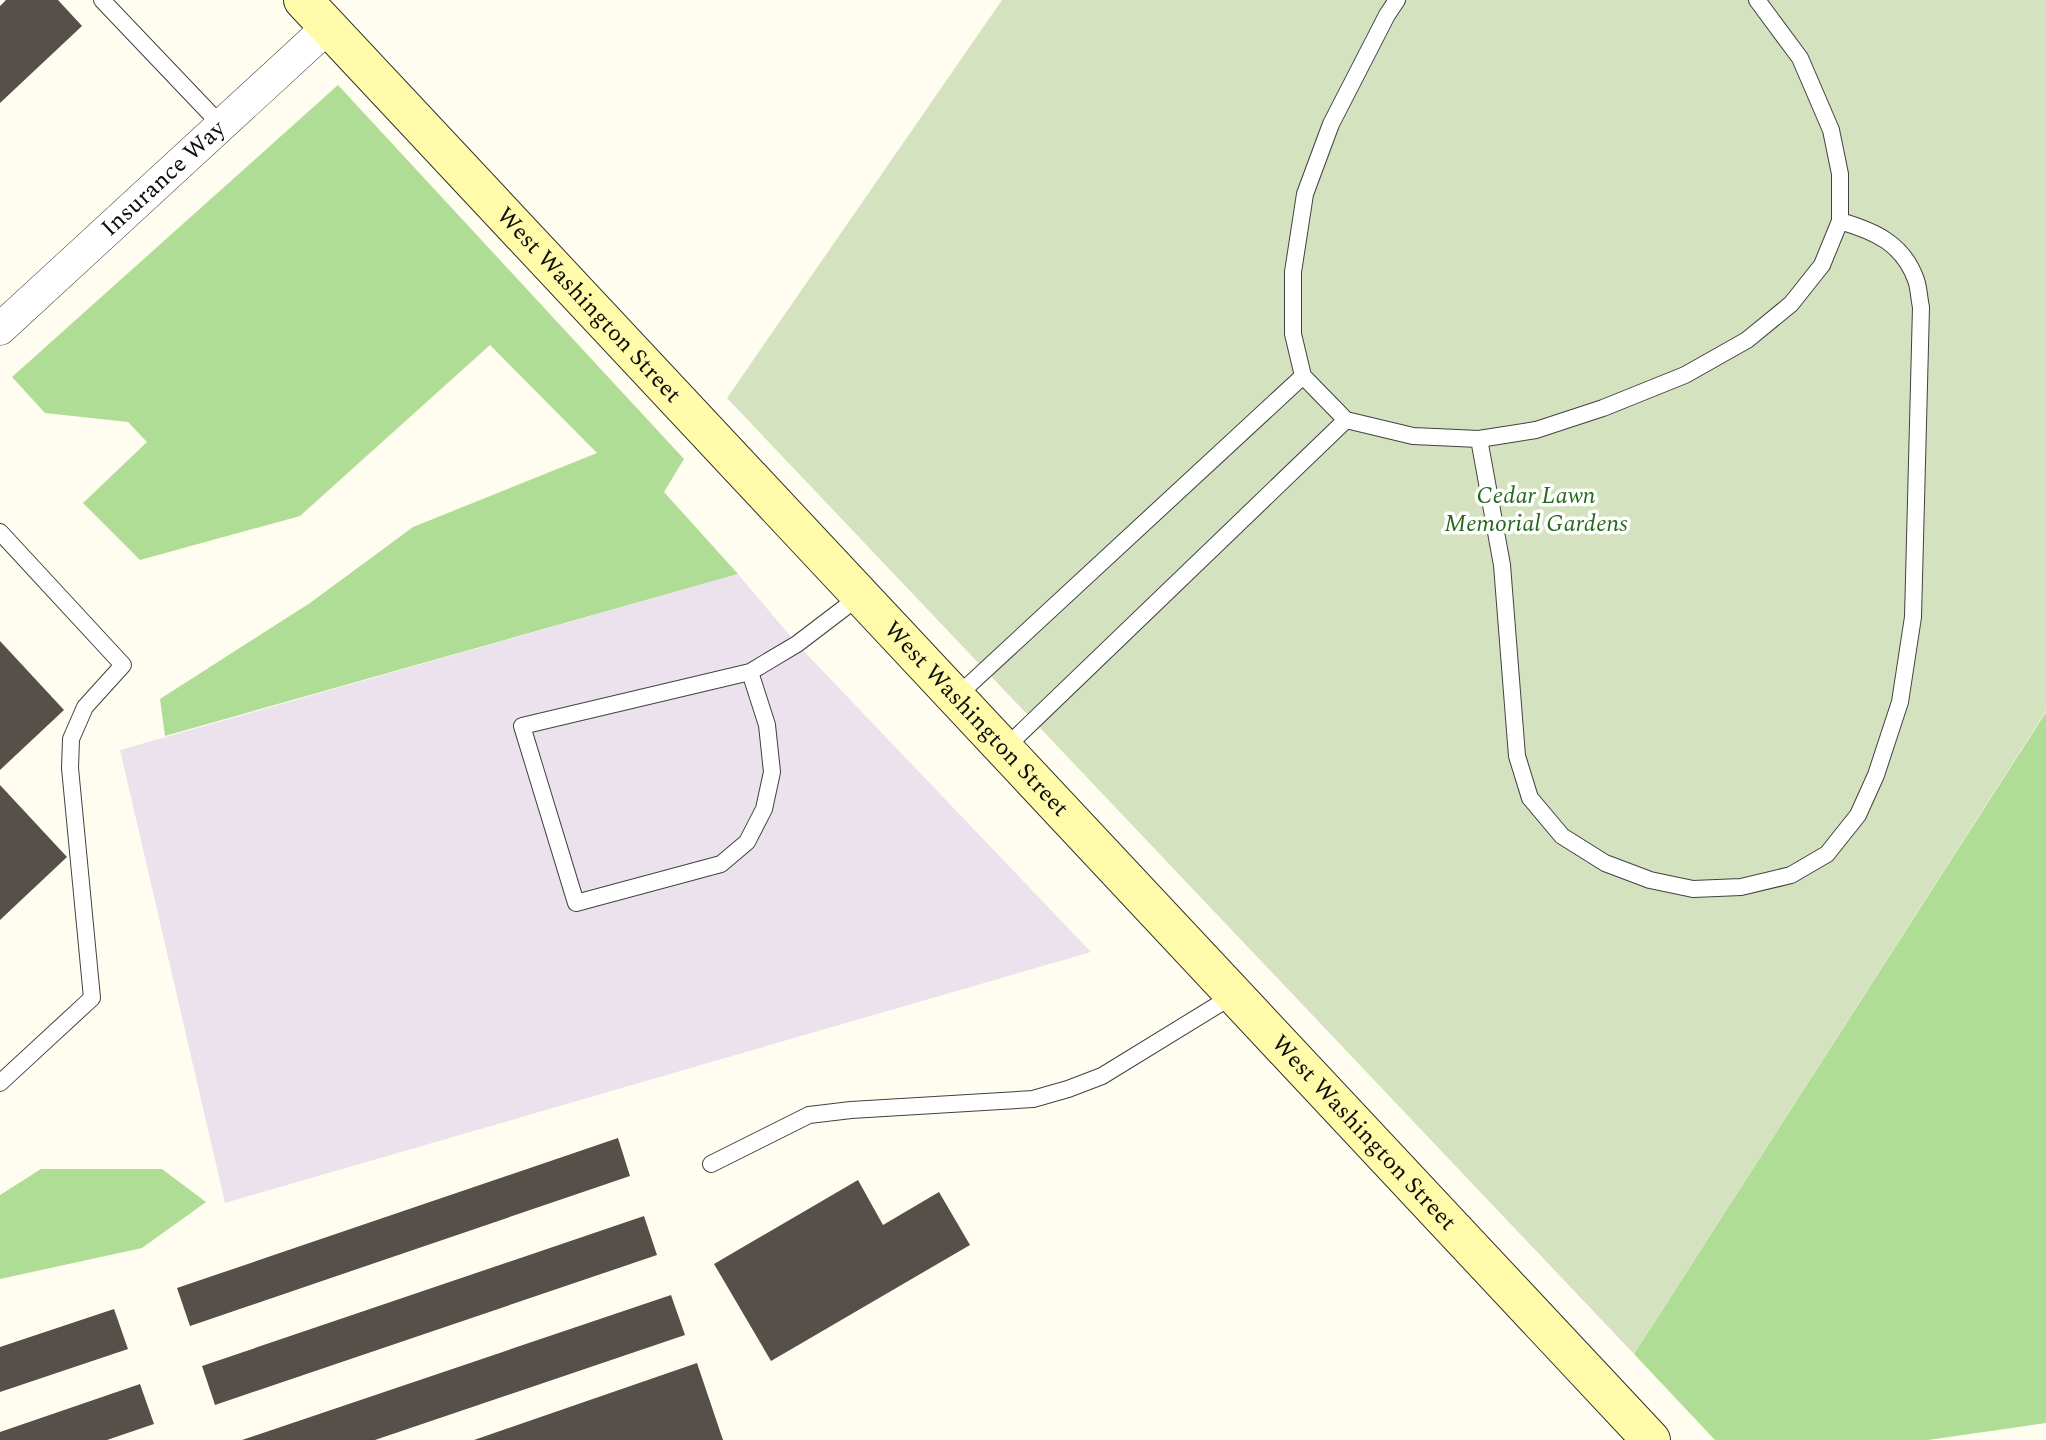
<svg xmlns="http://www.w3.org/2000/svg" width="2046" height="1440" font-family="Spectral,serif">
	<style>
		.industrial { fill: #ece2ed }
		.forest { fill: #b0dd95 }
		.cemetery { fill: #d4e2bf }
		.building { fill: #57504a }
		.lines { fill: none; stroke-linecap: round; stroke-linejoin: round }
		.lane-casing { stroke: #414141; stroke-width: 18 }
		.street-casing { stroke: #414141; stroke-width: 33 }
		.secondary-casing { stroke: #303030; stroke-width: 40 }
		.lane { stroke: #fff; stroke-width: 16 }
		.street { stroke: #fff; stroke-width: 32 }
		.secondary { stroke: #fffbaa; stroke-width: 38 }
		.labels { text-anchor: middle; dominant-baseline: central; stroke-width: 7; stroke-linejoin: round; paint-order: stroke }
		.street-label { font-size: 24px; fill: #0e0e0e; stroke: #fff }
		.park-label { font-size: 24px; font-style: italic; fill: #26691b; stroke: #fff }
	</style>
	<rect width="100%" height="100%" fill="#fffdef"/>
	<path class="industrial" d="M738,574L797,644L1091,952L225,1203L120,750Z"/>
	<path class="forest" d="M338,85L684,459L664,492L738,574L165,736L160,699L310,603L413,527L597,453L490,345L300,516L140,560L83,503L147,442L128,422L45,413L12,377Z
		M2046,712V1423L1928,1440H1715L1634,1354Z
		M41,1169H162L206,1202L142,1248L0,1279V1195Z"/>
	<path class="cemetery" d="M1002,0H2046V711L1634,1354L727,398Z"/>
	<path class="building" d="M6,0H58L82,26L0,103V6Z
		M0,641L64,710L0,770Z
		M0,785L67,857L0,920Z
		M618,1138L630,1176L190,1326L177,1288Z
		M858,1180L883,1225L939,1192L970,1245L771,1361L714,1264Z
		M644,1216L657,1255L215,1405L202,1366Z
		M671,1295L685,1335L375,1440H242Z
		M114,1309L128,1349L0,1392V1347Z
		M697,1363L723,1440H474Z
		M140,1384L154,1424L107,1440H0V1432Z"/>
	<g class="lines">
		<defs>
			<path id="lane" d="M102,0L221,125
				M1397,0L1387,15L1331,124L1305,194L1293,272V334L1303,376L1346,420L1413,436L1479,439L1536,430L1603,408L1685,375L1747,340L1791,304L1822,265L1840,221V174L1831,130L1800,58L1757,0
				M1479,439L1502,565L1517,756L1530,798L1562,836L1605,863L1650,880L1693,889L1741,887L1791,875L1827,854L1858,815L1876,775L1900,702L1913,617L1921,307C1919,299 1919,288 1916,280C1903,243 1874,231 1840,221
				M0,532L123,665L85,707L71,739L70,768L92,998L0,1083
				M750,672L522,726L576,903L721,864L747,842L764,809L772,772L767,725L750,672L797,644L860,596
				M956,697L1303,376
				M1004,749L1346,420
				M711,1164L809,1115L851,1110L1033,1099L1068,1089L1102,1076L1234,995"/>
			<g id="street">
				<path id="s1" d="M0,329L328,27"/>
			</g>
			<g id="secondary">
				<path id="s2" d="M303,0L1651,1440"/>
			</g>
		</defs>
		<use href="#lane" class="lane-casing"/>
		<use href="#street" class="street-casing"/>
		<use href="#secondary" class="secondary-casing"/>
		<use href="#lane" class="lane"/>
		<use href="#street" class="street"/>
		<use href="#secondary" class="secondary"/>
	</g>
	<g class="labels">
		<g class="street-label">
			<text stroke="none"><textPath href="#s1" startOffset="222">Insurance Way</textPath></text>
			<text stroke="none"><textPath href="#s2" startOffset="418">West Washington Street</textPath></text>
			<text stroke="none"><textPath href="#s2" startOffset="985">West Washington Street</textPath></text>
			<text stroke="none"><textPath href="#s2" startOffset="1552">West Washington Street</textPath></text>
		</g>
		<g class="park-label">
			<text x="1536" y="496">Cedar Lawn<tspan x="1536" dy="28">Memorial Gardens</tspan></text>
		</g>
	</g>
</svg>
